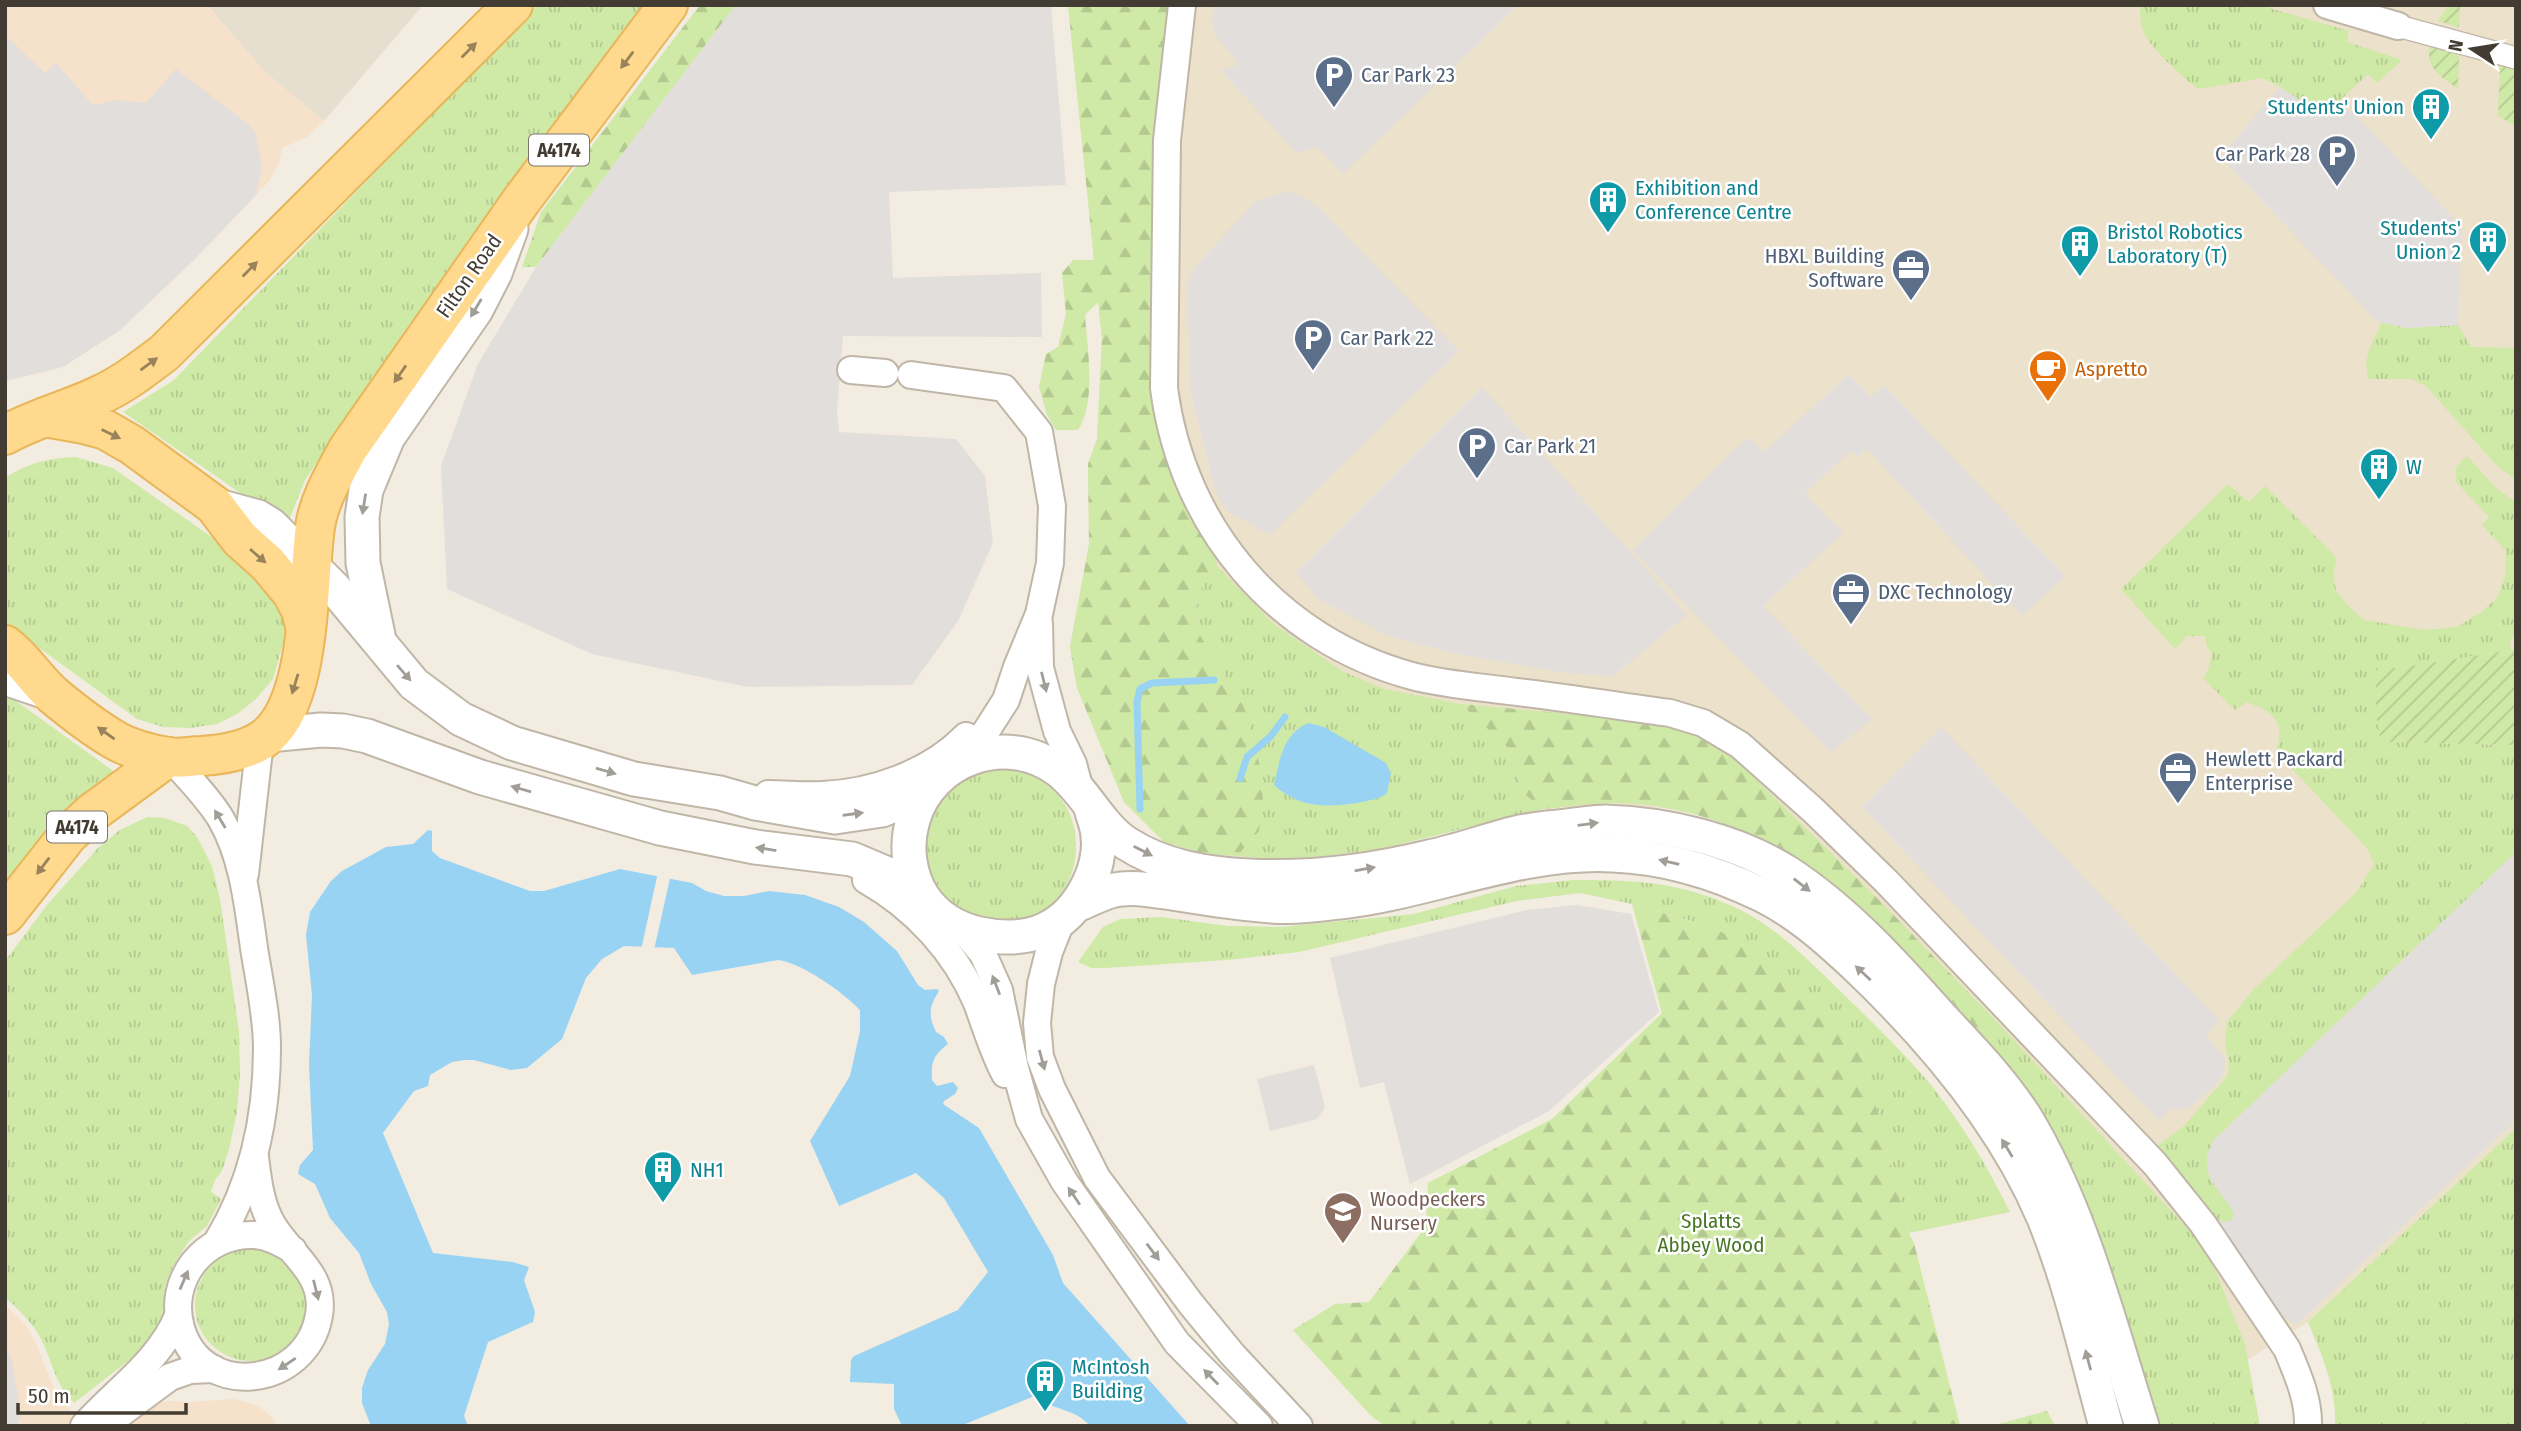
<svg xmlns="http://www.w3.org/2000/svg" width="2521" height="1431" viewBox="0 0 2521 1431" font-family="'Fira Sans Condensed',sans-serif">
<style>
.residential{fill:#e6decf}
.commercial{fill:#f6e1ca}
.education{fill:#ece1ca}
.grass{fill:url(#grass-tufts)}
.forest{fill:url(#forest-firs)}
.garden{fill:url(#garden-furrows)}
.parking{fill:#e2dedb}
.water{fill:#99d3f3}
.pier{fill:#f2ece1}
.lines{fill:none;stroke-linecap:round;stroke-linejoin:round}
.stream{stroke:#99d3f3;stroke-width:7}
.pedestrian-casing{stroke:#c0b6a7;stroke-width:24}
.minor-casing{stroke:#c0b6a7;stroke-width:30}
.tertiary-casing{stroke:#c0b6a7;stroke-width:37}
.primary-casing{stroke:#e9b659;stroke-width:42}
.pedestrian{stroke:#fff;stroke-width:21}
.minor{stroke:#fff;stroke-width:26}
.tertiary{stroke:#fff;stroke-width:33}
.primary{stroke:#ffd98d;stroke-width:38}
.oneway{fill:#98835b}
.oneway2{fill:#a19e98}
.labels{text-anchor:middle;stroke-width:5;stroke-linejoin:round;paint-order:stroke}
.shield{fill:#fff;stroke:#7b7670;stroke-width:2}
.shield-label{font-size:19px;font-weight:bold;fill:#433c32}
.service-label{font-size:21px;fill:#4e5e75;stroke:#fff;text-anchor:start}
.culture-label{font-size:21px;fill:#0d838f;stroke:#fff;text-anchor:start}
.street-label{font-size:21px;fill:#433c32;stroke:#fff}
.food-label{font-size:21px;fill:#c56008;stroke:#fff;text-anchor:start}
.education-label{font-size:21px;fill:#785e54;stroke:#fff;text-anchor:start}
.park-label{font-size:21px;fill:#477724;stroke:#fff}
</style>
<defs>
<pattern id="grass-tufts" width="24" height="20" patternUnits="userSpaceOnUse" patternTransform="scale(1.75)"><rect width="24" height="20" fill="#cfe9a7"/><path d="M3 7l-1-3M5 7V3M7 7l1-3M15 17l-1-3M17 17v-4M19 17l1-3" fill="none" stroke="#b3c990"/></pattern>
<pattern id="forest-firs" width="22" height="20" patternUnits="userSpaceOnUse" patternTransform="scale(1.75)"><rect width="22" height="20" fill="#cfe9a7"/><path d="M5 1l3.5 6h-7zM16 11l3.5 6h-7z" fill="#b3c990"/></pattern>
<pattern id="garden-furrows" width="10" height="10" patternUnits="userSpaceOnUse" patternTransform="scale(1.75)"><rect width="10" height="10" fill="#cfe9a7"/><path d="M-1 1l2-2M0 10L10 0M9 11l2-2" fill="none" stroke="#b3c990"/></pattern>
</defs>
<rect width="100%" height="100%" fill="#f2ece1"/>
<polygon class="residential" points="207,5 423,5 324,121 265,72"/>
<g class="commercial">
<polygon points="5,5 207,5 265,72 324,121 306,138 282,148 279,163 269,181 195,259 120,330 63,367 5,381"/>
<polygon points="5,1305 25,1324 36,1343 57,1396 73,1413 171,1401 189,1402 234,1399 257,1405 270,1415 277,1426 5,1426"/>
</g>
<polygon class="education" points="1068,5 2516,5 2516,1128 2308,1322 2215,1380 2049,1101 1922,955 1783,829 1662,808 1612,803 1543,809 1376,850 1285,860 1206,854 1164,842 1124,802 1077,688 1070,647 1089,544 1088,464 1097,439 1102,338"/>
<g class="grass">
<polygon points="537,5 652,5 408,326 305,480 287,525 123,412 174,380"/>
<path d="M2140,5H2259L2349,31L2347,42L2402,60L2377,83L2368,74L2333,107L2307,105L2275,84L2262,78L2199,89C2188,83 2148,45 2144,33C2140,24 2140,15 2140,5Z"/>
<path d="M2382,322L2406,328L2458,325L2471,347L2516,348V480L2498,467L2426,386L2411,379H2369C2361,359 2374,340 2382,322Z"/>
<path d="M2467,456L2496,488L2516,502V635L2510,640L2511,650L2399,668H2376L2381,742L2516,745V852L2213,1141L2234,1212L2235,1217L2229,1222L2216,1220L2156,1147L2184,1126L2228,1075L2229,1061L2225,1046L2227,1022L2254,989L2357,892L2374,864L2367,848L2276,752C2286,722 2274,712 2247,702L2235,710L2203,678L2208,670L2212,654L2207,646L2205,636H2187L2175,649L2121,589L2228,484L2249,502L2265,486L2337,558L2333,575L2336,590L2348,606L2364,620L2425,630L2457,627L2483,611L2497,598L2505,577L2506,551L2482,525L2489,517L2456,482V467Z"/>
<path d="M76,457L113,468L246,561L283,613L285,637L273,679L256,699L237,714L217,724L190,728L163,727L137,719L5,623V478C27,463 49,458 76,457Z"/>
<polygon points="1217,566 1275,625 1342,671 1384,689 1461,704 1519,758 1518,789 1543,809 1376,850 1285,860 1237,856 1259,831 1220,670 1198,632 1199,592"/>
<polygon points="5,693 116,773 5,895"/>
<path d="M985,768C1007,768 1028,770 1046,784C1094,819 1082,900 1028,921C1015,926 983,922 969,922L925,881L920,832L955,780Z"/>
<path d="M147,817L165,818L187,826L197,837L212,866L220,899L239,1032L240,1071L237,1112L229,1149L222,1171L215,1180L211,1192L221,1199L207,1226L189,1241L173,1266L165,1287L162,1319L155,1340L74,1403C56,1386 52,1361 41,1339C32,1322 19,1310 5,1297V961L47,905L98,848L120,830Z"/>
<path d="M1573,880C1629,880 1673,881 1725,903C1770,921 1801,953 1835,986C1869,1019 1905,1053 1935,1090C1965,1128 1989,1170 2010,1212L1909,1233L1862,1053L1780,965L1713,927L1632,904L1580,893L1517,901L1299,952L1227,960L1105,968H1091L1078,962L1103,927L1120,919L1161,917L1228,926L1281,927L1414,914L1516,886Z"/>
<polygon points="1998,1023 2207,1250 2245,1344 2260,1426 2153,1426 1979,1033"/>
<path d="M2516,1128V1426H2335C2337,1388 2322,1356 2308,1322Z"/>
<circle cx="251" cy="1305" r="56"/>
</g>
<g class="forest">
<polygon points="700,5 736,5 536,267 522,267 541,212"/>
<path d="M1068,5H1182L1163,374L1210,524L1217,566L1199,592L1198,632L1244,707L1260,766L1263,800L1259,831L1237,856L1206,854L1164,842L1124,802L1077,688L1070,647L1089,544L1088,464L1097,439L1102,338L1098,302L1085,315C1087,347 1097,402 1078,430H1056L1047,415L1039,387L1046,354L1058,347L1066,314L1062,273L1073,260H1094Z"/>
<path d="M1461,704L1581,715L1682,730L1727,751L1879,900L1998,1023L1979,1033C1878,922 1775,804 1612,803C1590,803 1566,807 1543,809L1518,789L1519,758Z"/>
<polygon points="1632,904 1713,927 1780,965 1862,1053 1909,1233 1914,1243 1960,1426 1385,1426 1371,1416 1293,1330 1335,1304 1369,1302 1426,1226 1428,1183 1552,1119 1662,1013"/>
<polygon points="2047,1411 2055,1426 1991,1426"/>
</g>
<g class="garden">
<polygon points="2449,5 2460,5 2459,27 2438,21"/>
<path d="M2430,45L2459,53L2458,89C2442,77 2424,68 2430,45Z"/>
<polygon points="2500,65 2516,70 2515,126 2498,116"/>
<polygon points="2511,650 2516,651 2516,745 2381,742 2376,714 2376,668 2399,668"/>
</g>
<g class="parking">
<polygon points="736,5 1051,5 1066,185 889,192 893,278 1041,273 1042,337 843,336 837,412 839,432 956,439 985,476 993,543 958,621 912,685 748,687 592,654 447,589 441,466 478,364 536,267"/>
<polygon points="1215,5 1518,5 1343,174 1317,147 1297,153 1221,71 1235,66 1238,62 1214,34 1212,16"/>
<polygon points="5,35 45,73 56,63 93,105 118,100 146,103 176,69 248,124 255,132 262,167 256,195 195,259 120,330 63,367 5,381"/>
<polygon points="2280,87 2319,113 2352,111 2462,227 2458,325 2406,328 2377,321 2220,157"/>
<polygon points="1290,191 1316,205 1459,351 1270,535 1227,511 1215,490 1191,394 1187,284 1195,267 1256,201"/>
<polygon points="1849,374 1870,397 1884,385 2065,576 2022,616 1867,449 1857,457 1850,451 1805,494 1843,533 1763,606 1872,719 1831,752 1632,550 1748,437 1764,452"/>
<polygon points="1482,387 1687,615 1613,676 1566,673 1456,654 1386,635 1320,600 1296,573"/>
<polygon points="1941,727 2220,1021 2206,1035 2225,1059 2223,1074 2214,1087 2191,1106 2186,1109 2170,1109 2159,1121 1862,807"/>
<polygon points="2516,852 2516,1120 2296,1325 2284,1317 2216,1220 2229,1222 2234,1217 2234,1212 2210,1179 2207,1167 2207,1155 2213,1141"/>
<polygon points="1576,905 1631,914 1659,1012 1549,1111 1410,1184 1384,1082 1360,1088 1330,958 1527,910"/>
<polygon points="1314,1065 1325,1107 1317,1119 1270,1131 1257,1079"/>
<polygon points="5,1343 12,1361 21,1415 17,1426 5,1426"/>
</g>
<g class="water">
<path d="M1308,723L1324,727L1386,763L1391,773L1387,793C1380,799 1371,800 1362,802C1329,808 1300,809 1274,785C1280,760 1282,735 1308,723Z"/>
<path d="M428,830L432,831V851L440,858L530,891H544L620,869L692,883L706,891L724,896H744L769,891L805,895L839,907L864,922L897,951L918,985L925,990L937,989L939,991C929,1007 928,1015 936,1032L944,1037L948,1044C933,1055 931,1062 932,1080L937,1086L953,1082L958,1088L955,1094L944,1101L943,1104L979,1128L1053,1255L1063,1283L1190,1426H1090C1074,1407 1052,1412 1037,1395L960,1426H902L894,1409V1384L850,1382L851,1360L854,1356L958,1310L988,1272L944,1198L916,1173L839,1206L810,1141L850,1076L860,1031V1010C843,992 802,963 778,960L692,975L674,948L624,946L602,959L586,978L562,1039L527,1068L511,1070L474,1060H465L452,1062L430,1075L428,1086L414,1091L383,1133L433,1253L513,1262L529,1267L524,1280L535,1312L533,1322L488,1342L464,1416L468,1426H371L362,1403V1388L368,1370L385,1344L389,1324L387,1312L371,1284L359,1253L330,1218L315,1184L298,1174L300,1165L313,1150L309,1065L312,995L306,935L310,912L331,881L342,871L386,847L413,844Z"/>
</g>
<polygon class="pier" points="658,872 671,874 654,950 641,950"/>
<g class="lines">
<g class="stream">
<polyline points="1240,779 1247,757 1271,736 1285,717"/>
<polyline points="1140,809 1137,702 1140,689 1152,683 1214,680"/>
</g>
<defs>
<polyline id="pedestrian" points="2398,26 2516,58"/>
<g id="minor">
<path d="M1182,5L1167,140L1164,388C1182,527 1276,639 1412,676C1446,685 1482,687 1517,692C1568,698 1619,706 1670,713L1703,723L1740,745L1813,810L1887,882L2155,1164L2203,1224L2287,1349C2297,1373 2309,1399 2308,1426"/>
<polyline points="2327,5 2398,26"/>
<polyline points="851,370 885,373"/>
<polyline points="911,375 1004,388 1039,432 1052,506 1050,563 1039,614 1017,667 1006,700 983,736 963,760"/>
<polyline points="1039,623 1040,668 1057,731 1073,764 1080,790"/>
<path d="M170,757C187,777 208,797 221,819C243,857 248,905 254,948C259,980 267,1015 267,1048C267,1117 253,1183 217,1242"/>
<path d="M768,794C786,794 804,796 822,795C873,793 930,773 966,736"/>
<polyline points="245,874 260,741"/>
<path d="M866,880C915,908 955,951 977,1003C986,1027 993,1052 1005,1074"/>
<polyline points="1061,922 1049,952 1041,984 1037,1023 1040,1057 1052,1089 1097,1178 1191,1304 1232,1354 1299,1426"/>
<polyline points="964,931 983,954 999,990 1015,1068 1029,1119 1064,1181 1177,1343 1259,1426"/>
<path d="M255,1157C258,1180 260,1203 272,1224C290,1255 326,1274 319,1315C307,1388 202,1401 181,1328C167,1280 204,1233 254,1235C269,1236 281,1243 293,1250"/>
<path d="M84,1426C116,1390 159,1362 178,1316"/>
<polyline points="98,1426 120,1414 170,1377 190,1370 214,1369"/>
</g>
<g id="tertiary">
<polyline points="214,505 258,517 271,525 335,589 414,684 461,719 512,743 634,779 720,793 755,803 835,817 882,810 926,792"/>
<polyline points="378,635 363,563 362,517 366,490 388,437 476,310 495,273 511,229"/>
<polyline points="5,678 52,694"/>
<polyline points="268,735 321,730 343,731 367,736 480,777 660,828 755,847 852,859 890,875 922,896"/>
<path d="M1091,808C1093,817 1098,827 1098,837C1100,852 1095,872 1088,885C1066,930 1028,944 980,934C957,929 937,918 923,897C909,875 905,846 913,820C930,759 1006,731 1058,770C1085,790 1098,824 1126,843C1163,867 1207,874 1250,876C1311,879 1371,871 1429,857C1459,851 1487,840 1516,833C1533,829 1550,828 1566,826C1579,825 1593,822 1606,822C1667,824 1736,840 1788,873C1846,911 1895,965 1941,1017C1970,1048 2002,1081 2025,1117C2081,1209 2109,1323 2142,1426"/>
<path d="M1079,904C1089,900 1100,894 1111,891C1131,885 1157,891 1178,894C1209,899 1241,904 1272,906C1294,908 1318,905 1340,902C1431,892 1520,850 1613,855C1665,857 1715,872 1762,895C1797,912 1826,938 1854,964C1930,1036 2003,1121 2044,1218C2071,1284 2087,1357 2106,1426"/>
</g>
<g id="primary">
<polyline points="45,417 84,424 106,430 132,445 214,505 240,539 268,564 292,593 301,610 305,626"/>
<path d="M5,435C35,418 69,410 100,395C124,384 144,368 164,353L513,5"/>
<path d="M5,645C24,659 35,679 53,695C71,710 93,727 113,739C128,748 151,755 169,757C179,759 191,756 201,756C220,755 245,751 262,740C313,706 307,582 315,527C319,500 335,473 348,449L521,201L668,5"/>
<polyline points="5,915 68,835 93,812 168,757"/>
</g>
</defs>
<use href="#pedestrian" class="pedestrian-casing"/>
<use href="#minor" class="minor-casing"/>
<use href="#tertiary" class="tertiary-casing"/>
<use href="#primary" class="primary-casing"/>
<use href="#pedestrian" class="pedestrian"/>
<use href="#minor" class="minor"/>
<use href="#tertiary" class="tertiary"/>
<use href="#primary" class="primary"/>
</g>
<defs><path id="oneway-solid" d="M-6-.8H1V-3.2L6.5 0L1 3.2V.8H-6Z" transform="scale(1.75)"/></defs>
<g class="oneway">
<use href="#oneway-solid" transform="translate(469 50) rotate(-45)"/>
<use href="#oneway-solid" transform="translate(627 60) rotate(127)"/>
<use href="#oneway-solid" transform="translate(250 269) rotate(-45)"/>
<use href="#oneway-solid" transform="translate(149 364) rotate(-36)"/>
<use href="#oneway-solid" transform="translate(400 374) rotate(125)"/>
<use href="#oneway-solid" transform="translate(111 434) rotate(26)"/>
<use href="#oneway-solid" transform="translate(258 556) rotate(41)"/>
<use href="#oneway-solid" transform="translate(295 684) rotate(107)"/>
<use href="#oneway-solid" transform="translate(106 733) rotate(-145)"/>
<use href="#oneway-solid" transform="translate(43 866) rotate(127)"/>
</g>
<g class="oneway2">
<use href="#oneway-solid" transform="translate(476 308) rotate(121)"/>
<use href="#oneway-solid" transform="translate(364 504) rotate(99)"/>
<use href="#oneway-solid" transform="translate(404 673) rotate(49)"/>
<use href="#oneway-solid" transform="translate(1044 682) rotate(76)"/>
<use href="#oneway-solid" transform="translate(606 771) rotate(16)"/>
<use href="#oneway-solid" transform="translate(521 789) rotate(-164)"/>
<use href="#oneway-solid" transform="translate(853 814) rotate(-8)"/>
<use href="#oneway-solid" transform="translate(220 819) rotate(-121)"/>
<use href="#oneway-solid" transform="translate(1588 824) rotate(-7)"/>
<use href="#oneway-solid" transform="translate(766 849) rotate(-171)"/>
<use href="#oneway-solid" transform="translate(1143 851) rotate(27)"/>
<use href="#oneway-solid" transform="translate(1669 862) rotate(-167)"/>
<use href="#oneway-solid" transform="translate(1365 869) rotate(-10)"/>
<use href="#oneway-solid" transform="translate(1802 885) rotate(38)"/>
<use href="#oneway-solid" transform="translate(1863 973) rotate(-137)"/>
<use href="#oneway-solid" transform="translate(996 985) rotate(-111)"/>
<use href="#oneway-solid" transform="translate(1042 1060) rotate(75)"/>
<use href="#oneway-solid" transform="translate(2007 1148) rotate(-121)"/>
<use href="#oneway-solid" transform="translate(1074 1196) rotate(-124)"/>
<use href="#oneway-solid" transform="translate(1153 1252) rotate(53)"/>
<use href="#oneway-solid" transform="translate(184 1280) rotate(-67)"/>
<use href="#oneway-solid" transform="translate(316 1290) rotate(76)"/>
<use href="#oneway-solid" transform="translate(2088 1360) rotate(-105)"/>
<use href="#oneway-solid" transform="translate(287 1364) rotate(146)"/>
<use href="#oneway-solid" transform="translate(1211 1377) rotate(-134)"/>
</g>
<defs>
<symbol id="parking-pin" viewBox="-11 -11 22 30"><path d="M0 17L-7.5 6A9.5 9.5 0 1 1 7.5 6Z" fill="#5c6f8a" stroke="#fff"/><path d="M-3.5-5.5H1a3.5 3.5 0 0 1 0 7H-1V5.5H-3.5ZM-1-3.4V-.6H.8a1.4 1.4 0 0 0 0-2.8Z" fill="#fff"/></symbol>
<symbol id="building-pin" viewBox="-11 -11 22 30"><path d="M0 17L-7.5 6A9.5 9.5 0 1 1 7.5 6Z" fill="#0f9aa8" stroke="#fff"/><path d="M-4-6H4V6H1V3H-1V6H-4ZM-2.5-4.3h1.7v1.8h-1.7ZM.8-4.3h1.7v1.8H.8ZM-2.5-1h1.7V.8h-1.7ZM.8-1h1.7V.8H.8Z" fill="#fff"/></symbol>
<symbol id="office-pin" viewBox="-11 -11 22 30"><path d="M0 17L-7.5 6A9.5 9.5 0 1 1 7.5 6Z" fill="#5c6f8a" stroke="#fff"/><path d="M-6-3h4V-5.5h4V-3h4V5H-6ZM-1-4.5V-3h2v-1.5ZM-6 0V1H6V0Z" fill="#fff"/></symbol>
<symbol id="cafe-pin" viewBox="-11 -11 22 30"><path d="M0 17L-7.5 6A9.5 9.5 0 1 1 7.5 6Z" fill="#e8710a" stroke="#fff"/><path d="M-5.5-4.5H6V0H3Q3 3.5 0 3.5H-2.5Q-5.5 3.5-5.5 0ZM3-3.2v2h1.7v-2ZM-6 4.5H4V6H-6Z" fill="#fff"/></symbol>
<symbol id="school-pin" viewBox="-11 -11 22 30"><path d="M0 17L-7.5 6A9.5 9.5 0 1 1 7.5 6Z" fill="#8d6e63" stroke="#fff"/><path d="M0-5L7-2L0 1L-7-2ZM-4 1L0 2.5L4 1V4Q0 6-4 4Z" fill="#fff"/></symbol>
</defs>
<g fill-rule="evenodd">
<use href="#parking-pin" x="1312" y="53" width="44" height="60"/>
<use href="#building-pin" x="2409" y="85" width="44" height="60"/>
<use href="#parking-pin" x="2315" y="132" width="44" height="60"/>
<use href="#building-pin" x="1586" y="178" width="44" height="60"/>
<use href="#building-pin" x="2466" y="218" width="44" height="60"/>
<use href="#building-pin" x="2058" y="222" width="44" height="60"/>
<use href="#office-pin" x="1889" y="246" width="44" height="60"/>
<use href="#parking-pin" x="1291" y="316" width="44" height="60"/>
<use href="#cafe-pin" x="2026" y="347" width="44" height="60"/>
<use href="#parking-pin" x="1455" y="424" width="44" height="60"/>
<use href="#building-pin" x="2357" y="445" width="44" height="60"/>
<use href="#office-pin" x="1829" y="570" width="44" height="60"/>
<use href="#office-pin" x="2156" y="749" width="44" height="60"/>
<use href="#building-pin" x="641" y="1148" width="44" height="60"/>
<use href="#school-pin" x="1321" y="1189" width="44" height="60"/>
<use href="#building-pin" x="1023" y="1357" width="44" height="60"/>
</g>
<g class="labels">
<g class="shield">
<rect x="529" y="134.5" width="60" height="31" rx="5"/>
<rect x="47" y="811.5" width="60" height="31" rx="5"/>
</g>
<g class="shield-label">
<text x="559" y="157">A4174</text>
<text x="77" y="834">A4174</text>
</g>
<g class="service-label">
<text x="1361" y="82">Car Park 23</text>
<text x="2310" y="161" text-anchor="end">Car Park 28</text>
<text x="1884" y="263" text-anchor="end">HBXL Building<tspan x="1884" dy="24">Software</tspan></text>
<text x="1340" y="345">Car Park 22</text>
<text x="1504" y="453">Car Park 21</text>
<text x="1878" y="599">DXC Technology</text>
<text x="2205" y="766">Hewlett Packard<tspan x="2205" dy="24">Enterprise</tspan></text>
</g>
<g class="culture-label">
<text x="2404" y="114" text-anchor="end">Students' Union</text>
<text x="1635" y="195">Exhibition and<tspan x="1635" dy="24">Conference Centre</tspan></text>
<text x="2461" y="235" text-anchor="end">Students'<tspan x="2461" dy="24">Union 2</tspan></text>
<text x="2107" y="239">Bristol Robotics<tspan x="2107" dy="24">Laboratory (T)</tspan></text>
<text x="2406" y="474">W</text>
<text x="690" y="1177">NH1</text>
<text x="1072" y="1374">McIntosh<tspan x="1072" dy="24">Building</tspan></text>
</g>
<g class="street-label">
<text transform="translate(469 276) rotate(-55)" y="7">Filton Road</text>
</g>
<g class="food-label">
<text x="2075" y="376">Aspretto</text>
</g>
<g class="education-label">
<text x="1370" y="1206">Woodpeckers<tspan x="1370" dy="24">Nursery</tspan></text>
</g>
<g class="park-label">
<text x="1711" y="1228">Splatts<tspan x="1711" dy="24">Abbey Wood</tspan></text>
</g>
</g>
<rect width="2521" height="1431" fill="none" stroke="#433c32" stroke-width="14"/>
<g transform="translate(2472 49) rotate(282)" stroke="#ffffff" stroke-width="5" paint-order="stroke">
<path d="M0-5L12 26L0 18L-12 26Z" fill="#433c32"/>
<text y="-10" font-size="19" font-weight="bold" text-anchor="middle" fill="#433c32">N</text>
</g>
<path d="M18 1403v10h168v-10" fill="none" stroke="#433c32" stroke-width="3.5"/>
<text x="28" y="1403" font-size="21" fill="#433c32" stroke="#ffffff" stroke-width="5" paint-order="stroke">50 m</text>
</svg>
